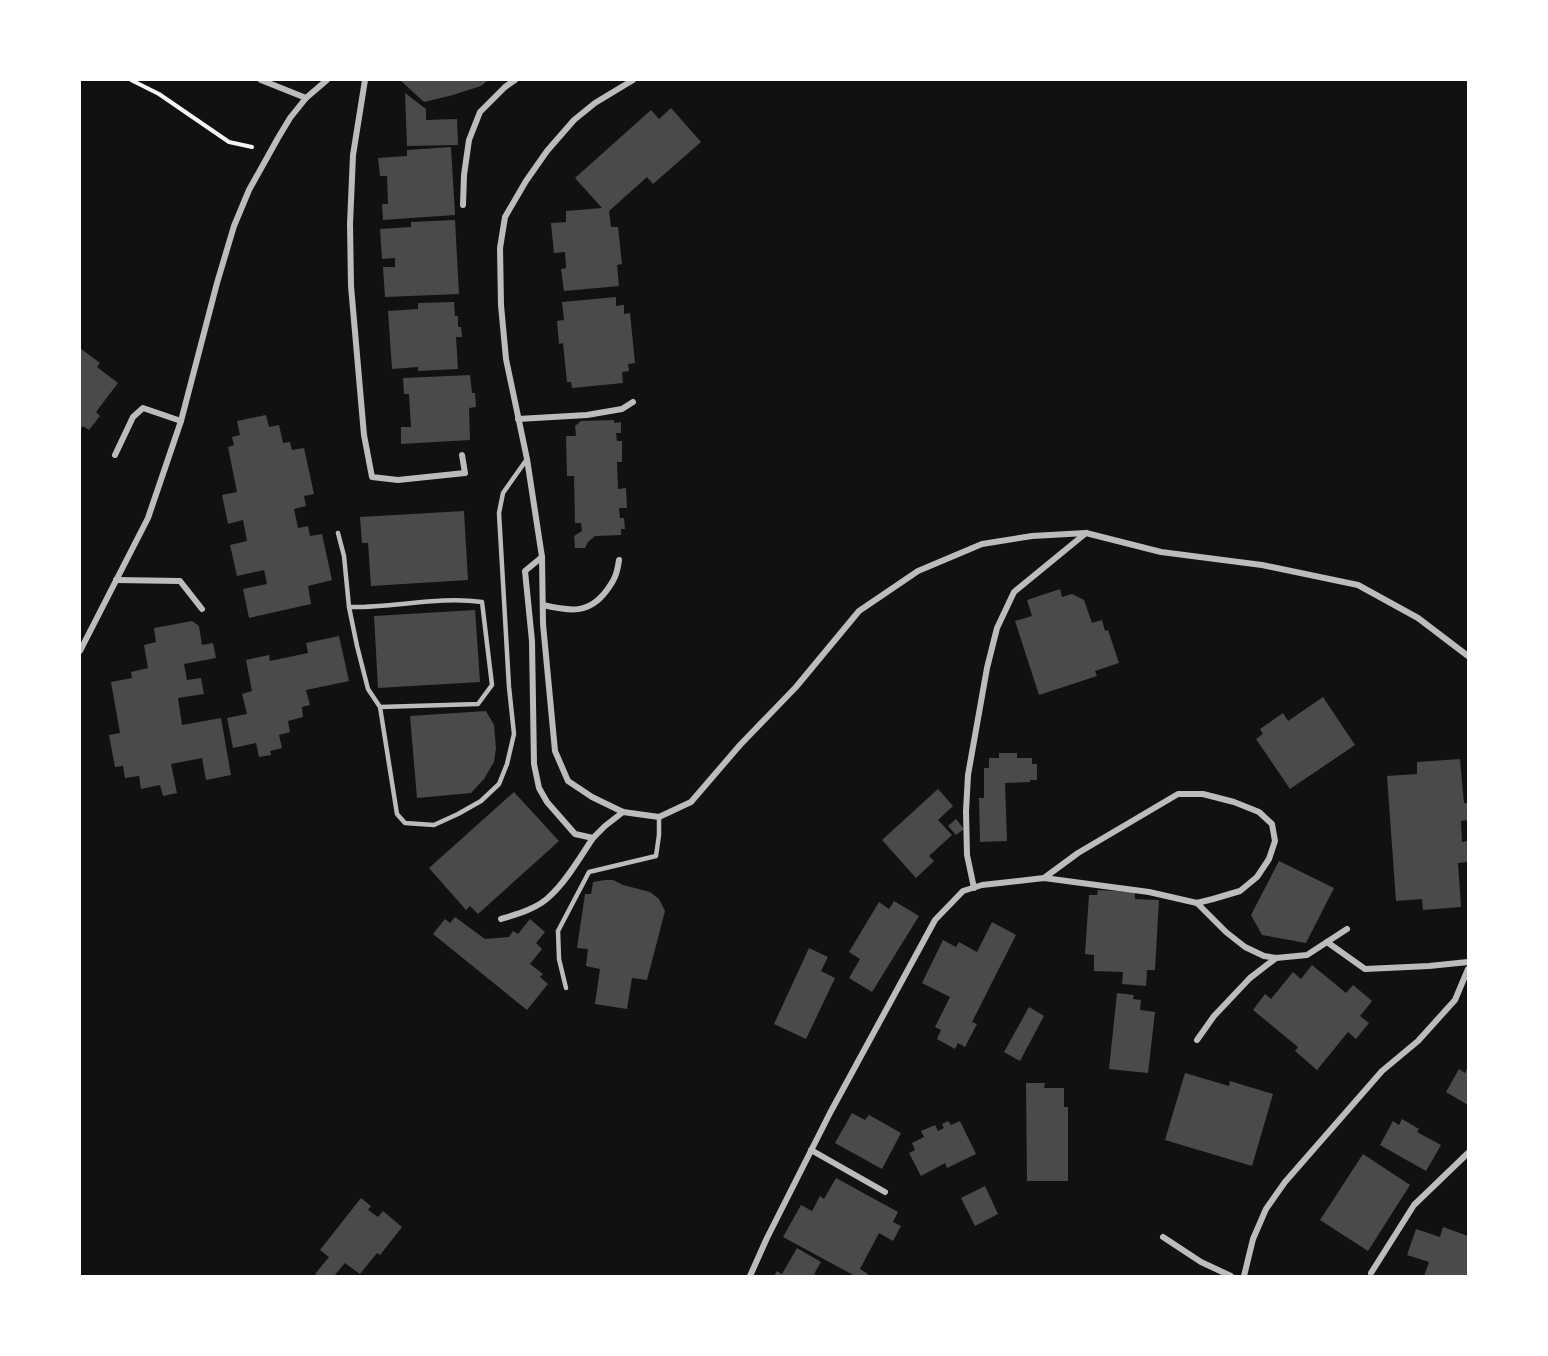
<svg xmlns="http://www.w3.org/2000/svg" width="1548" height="1356" viewBox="0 0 1548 1356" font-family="'Alegreya Sans',sans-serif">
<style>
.building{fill:#4a4a4a}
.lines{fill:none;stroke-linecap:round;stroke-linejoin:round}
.path{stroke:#f5f5f5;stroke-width:4}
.service{stroke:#bcbcbc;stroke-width:4.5}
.minor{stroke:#bcbcbc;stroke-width:6}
</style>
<rect width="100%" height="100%" fill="#111"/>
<g class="building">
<polygon points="400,80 488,80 481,86 453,95 424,102"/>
<polygon points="405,93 426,109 426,120 457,119 458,145 407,146"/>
<polygon points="671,108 701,142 653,184 647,177 609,211 611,227 618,227 622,264 617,265 619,286 564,291 561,269 566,268 565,252 554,253 551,223 566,222 566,211 602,208 575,178 651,110 659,119"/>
<polygon points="451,147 455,215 383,220 382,204 388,204 387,176 380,176 378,158 407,156 407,150"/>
<polygon points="455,220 459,294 385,297 383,267 395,267 395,258 382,259 380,229 411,227 411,222"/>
<polygon points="616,297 616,306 624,305 624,314 630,313 635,363 628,364 629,371 622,372 623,383 572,388 571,382 567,382 563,343 559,344 557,321 564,320 562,302"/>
<polygon points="454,302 455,316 458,316 458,327 461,327 462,337 456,337 458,369 418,371 418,367 392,369 388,311 418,309 418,303"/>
<polygon points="80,348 100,363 97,367 118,383 96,412 100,416 89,430 83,426 80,430"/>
<polygon points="470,375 472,393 475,393 476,407 469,408 470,440 401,444 401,427 411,427 409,394 404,394 403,378"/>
<polygon points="266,415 269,427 279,425 283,443 290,442 292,450 304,448 314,494 304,496 306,506 294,509 298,528 308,526 310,536 322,534 332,580 308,586 311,604 249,618 243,589 267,584 264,570 237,576 230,545 247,541 243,520 228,524 222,495 237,492 228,447 234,445 232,437 240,435 237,421"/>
<polygon points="614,420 614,423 621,422 621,433 616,433 617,441 622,441 622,462 617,462 618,489 626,488 627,508 619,508 620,518 624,518 625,529 621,529 621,535 595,536 588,542 585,548 575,548 574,536 582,531 581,523 575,523 574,476 567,476 566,436 576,436 575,426 581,421"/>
<polygon points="464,511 468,580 371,586 368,543 362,543 360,517"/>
<polygon points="1060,589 1062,597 1072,594 1084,600 1092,623 1102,620 1105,631 1108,630 1119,663 1095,671 1097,676 1039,695 1015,621 1032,616 1027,600"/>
<polygon points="475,610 480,682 378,688 374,616"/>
<polygon points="192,621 199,626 202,645 213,643 216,658 184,664 187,680 201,678 204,694 178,698 182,725 221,718 231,775 206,780 202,758 171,764 177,793 163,796 160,785 141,789 139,776 125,778 123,766 115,767 109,735 120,733 111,682 132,678 131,672 148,668 144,645 156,642 154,628"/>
<polygon points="339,636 349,681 306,690 310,705 302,707 303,717 288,721 290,732 279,735 282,748 270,751 271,755 259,757 256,743 233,748 227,718 247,714 242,694 252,691 246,660 269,655 270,661 308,653 306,643"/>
<polygon points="1323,697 1355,745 1290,789 1256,739 1263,734 1260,729 1283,713 1288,721"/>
<polygon points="486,711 494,725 496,748 494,762 484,779 471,793 417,798 410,716"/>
<polygon points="999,753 1017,753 1017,758 1032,758 1032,764 1037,764 1037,780 1030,780 1030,782 1005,783 1007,841 980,842 979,798 984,798 984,768 989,768 989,758 999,758"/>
<polygon points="1460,759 1464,803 1467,803 1468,820 1461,821 1462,842 1467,841 1468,854 1468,862 1458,863 1461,907 1423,910 1422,899 1396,901 1387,776 1417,774 1417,762"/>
<polygon points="938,789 953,806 938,820 952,835 929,856 934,861 916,878 882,840"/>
<polygon points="514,792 559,841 478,914 470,906 466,910 429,868"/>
<polygon points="956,819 964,829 956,835 948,826"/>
<polygon points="1279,861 1334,888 1306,943 1262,935 1251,915"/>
<polygon points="605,880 613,880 623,885 650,892 659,899 665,911 647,980 632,978 627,1009 595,1004 600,969 586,966 588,949 577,948 585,894 591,894 593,882"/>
<polygon points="1098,890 1135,892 1135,899 1159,900 1155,970 1147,970 1146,986 1122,984 1123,972 1094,971 1094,955 1085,954 1089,895 1097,895"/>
<polygon points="894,901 919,916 872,992 849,978 860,959 849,952 879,902 889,909"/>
<polygon points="455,917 485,939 509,937 513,931 518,934 530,919 545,932 536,943 542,949 530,964 543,974 540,977 548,984 527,1010 433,934 445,919 450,923"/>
<polygon points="992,922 1016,935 972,1022 977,1024 965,1047 958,1043 955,1049 937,1039 941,1030 935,1027 950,997 922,983 943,940 956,947 959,942 977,952"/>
<polygon points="809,948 828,957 821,971 835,978 806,1039 774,1024"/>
<polygon points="1312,965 1346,993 1353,985 1372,1001 1360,1016 1369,1023 1356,1039 1348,1032 1317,1070 1295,1051 1298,1047 1253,1010 1265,994 1271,999 1293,972 1301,979"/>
<polygon points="1117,993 1134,995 1133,999 1141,1000 1140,1010 1155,1012 1148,1073 1109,1069"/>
<polygon points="1029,1007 1044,1016 1020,1061 1004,1052"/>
<polygon points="1468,1067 1468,1105 1446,1092 1459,1069 1465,1073"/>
<polygon points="1185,1073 1229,1086 1230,1081 1273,1094 1252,1166 1165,1140"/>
<polygon points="1026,1083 1045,1083 1044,1088 1064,1088 1064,1107 1068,1107 1068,1181 1027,1181"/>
<polygon points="852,1113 865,1120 869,1115 901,1133 882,1169 835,1143"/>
<polygon points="1402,1119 1419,1129 1417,1132 1441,1145 1426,1171 1380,1145 1393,1121 1399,1125"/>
<polygon points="948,1121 951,1125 960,1121 976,1154 947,1168 945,1163 921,1176 909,1153 915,1150 912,1143 924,1137 921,1131 935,1125 938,1131 944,1128 942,1124"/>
<polygon points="1363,1154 1410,1185 1368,1251 1320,1220"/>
<polygon points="836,1178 898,1212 893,1222 901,1226 893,1241 879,1233 860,1269 868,1274 867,1276 855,1276 783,1237 801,1205 812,1211 820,1196 824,1199"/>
<polygon points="985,1186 998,1214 975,1226 961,1198"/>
<polygon points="361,1198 371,1206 368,1210 378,1217 383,1211 402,1227 380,1255 377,1253 360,1274 345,1263 334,1276 318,1276 315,1274 329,1257 320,1250"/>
<polygon points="1443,1227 1468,1236 1468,1276 1424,1276 1429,1262 1407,1255 1416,1229 1440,1237"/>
<polygon points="797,1248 821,1262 814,1274 818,1276 774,1276 777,1271 782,1274"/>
</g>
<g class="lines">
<polyline class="path" points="131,80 159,94 229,142 252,147"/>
<g class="service">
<polyline points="338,533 344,556 349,607 357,646 368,689 380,707 397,814 405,823 434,825 458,814 481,801 499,784 507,764 514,734 509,687 499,513 503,493 527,459"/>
<path d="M349,607C393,608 438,596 482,602L492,685L478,704L380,707"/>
<polyline points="566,988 559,959 558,931 589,872 656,856 659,835 659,817"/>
</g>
<g class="minor">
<polyline points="261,80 306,98"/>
<polyline points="365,80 353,155 350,224 351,286 364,435 372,477 398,480 465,473 462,455"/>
<polyline points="633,80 595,103 574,120 547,151 526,181 505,217 500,248 501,305 506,359 527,459 542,557 543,624 555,751 568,781 592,797 623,812 659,817 691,802 740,745 796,687 859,611 918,571 982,544 1032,536 1086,533 1161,552 1262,565 1358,585 1418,618 1468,656"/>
<polyline points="463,205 464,175 469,140 480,112 505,87 515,80"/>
<polyline points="518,419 587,415 622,409 633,402"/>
<polyline points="115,455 133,417 143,408 181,421"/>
<polyline points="542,557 525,571 532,641 534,764 539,788 547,802 575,834 593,838 605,826 623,812"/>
<polyline points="116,580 180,581 202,609"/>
<path d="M543,605C569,611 589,615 607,590C615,579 617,574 619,560"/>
<polyline points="80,651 148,518 181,421 217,283 234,226 249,190 278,138 290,118 306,98 327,80"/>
<polyline points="974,888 967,855 966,811 968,775 987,668 997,628 1014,592 1086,533"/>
<polyline points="1197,903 1226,932 1245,947 1264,956 1276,958 1307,955 1347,929"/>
<path d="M501,919C518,914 539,908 551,895C568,879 580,857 593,838"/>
<polyline points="1327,942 1365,969 1429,966 1468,962"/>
<polyline points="1197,1040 1214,1016 1250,978 1276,958"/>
<polyline points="811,1150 885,1192"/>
<polyline points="1163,1237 1201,1262 1231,1276"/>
<polyline points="1371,1273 1414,1205 1468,1153"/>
<polyline points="750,1276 767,1238 830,1113 935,920 963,891 982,885 1044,878 1078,853 1178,794 1203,794 1234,802 1259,812 1272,824 1275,841 1269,859 1257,877 1240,891 1213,899 1197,903 1149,892 1044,878"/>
<polyline points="1244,1276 1253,1239 1266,1209 1285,1182 1382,1071 1418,1041 1455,1000 1468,969"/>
</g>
</g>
<rect width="1548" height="1356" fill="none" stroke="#ffffff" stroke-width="162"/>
</svg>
